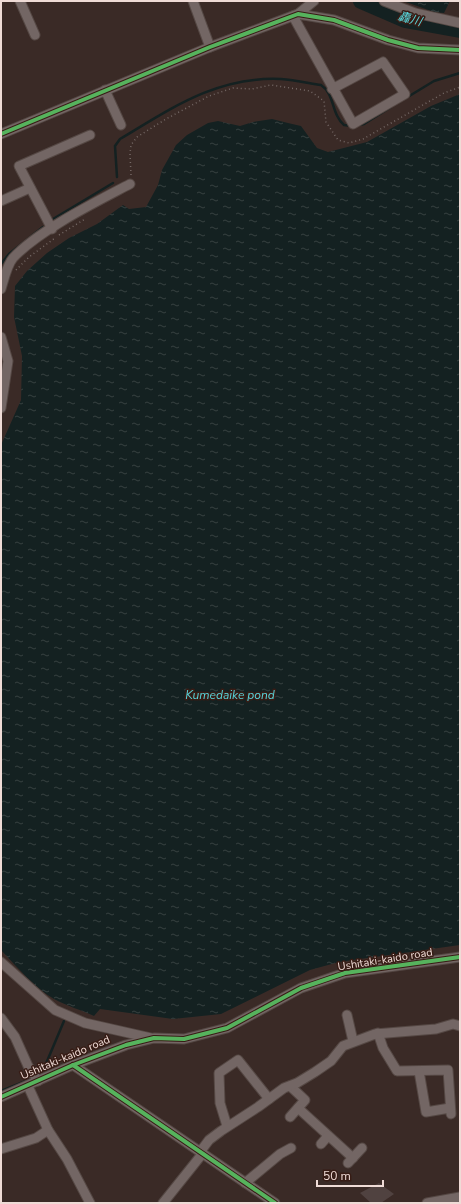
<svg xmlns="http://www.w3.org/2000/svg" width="461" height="1204" viewBox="0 0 461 1204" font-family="'Nunito Sans','Noto Sans JP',sans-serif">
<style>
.water{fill:url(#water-ripples)}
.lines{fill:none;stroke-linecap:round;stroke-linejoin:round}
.stream{stroke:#142121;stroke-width:2.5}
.river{stroke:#142121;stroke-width:16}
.building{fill:#504240}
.minor-casing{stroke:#554844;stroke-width:11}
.path{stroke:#746865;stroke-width:1.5;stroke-dasharray:1 3;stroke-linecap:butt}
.minor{stroke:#736664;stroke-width:9}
.cycleway-casing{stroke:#371c15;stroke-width:6}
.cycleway{stroke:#56b35d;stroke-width:4}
.labels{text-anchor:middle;stroke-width:3;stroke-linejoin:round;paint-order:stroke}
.street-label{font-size:11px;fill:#efdbd6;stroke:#371c15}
.water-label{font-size:12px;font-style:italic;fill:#57d4da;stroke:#371c15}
</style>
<defs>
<pattern id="water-ripples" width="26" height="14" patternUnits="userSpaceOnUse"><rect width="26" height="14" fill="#142121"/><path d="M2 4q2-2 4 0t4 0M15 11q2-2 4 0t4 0" fill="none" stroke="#364140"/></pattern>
</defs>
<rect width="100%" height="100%" fill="#3a2a26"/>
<g class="water">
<polygon points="403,1 450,1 444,13 434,12"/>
<path d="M460,94V945L339,962L310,970L221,1014L173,1019L100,1009L94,1016C81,1010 67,1006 54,999C34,987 17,967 1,950V445L21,400L22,356L14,317L15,286L27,271L47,253L69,238L97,224L123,205L129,209L146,207L158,185L162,170L176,145L187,135L208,123L218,121L240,126L253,122L272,119L288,123L301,126L317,148L328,152L367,142L431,106Z"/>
</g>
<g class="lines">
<g class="stream">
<polyline points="406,98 434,81 460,73"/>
<polyline points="359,125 364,124 391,107"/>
<path d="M117,177L115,146L120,139C172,108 217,76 281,79C294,80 308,83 321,85C335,94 331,114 344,125L352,126"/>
<polyline points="53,219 113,183"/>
<polyline points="1,264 9,254 43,227"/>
<polyline points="45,1066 64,1021"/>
<polyline points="1,1091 26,1081"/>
</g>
<polyline class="river" points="361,1 405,20 460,30"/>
</g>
<polygon class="building" points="379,1183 394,1194 381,1203 371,1203 360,1193"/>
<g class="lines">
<defs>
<g id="minor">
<polyline points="20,1 35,35"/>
<polyline points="193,1 210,47"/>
<polyline points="384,1 415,13 460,23"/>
<polyline points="298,14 314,1"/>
<polyline points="293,16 353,124 405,94 383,62 332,89"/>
<polyline points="105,90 121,125"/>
<polyline points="1,134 210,47 298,14 334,20 388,40 418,48 460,50"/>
<polyline points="1,201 30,188"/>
<polyline points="52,229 19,166 90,135"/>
<path d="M1,289C4,279 7,265 13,258C39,230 96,202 130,184"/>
<polyline points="1,337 8,361 1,408"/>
<polyline points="1,962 55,1010 85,1023 151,1038"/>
<polyline points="347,1015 353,1041"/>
<polyline points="1,1018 15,1037 28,1066 38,1081"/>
<polyline points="378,1033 383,1048 397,1071 448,1070 451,1114"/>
<polyline points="73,1065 275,1203"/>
<polyline points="419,1071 426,1112 450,1108"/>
<polyline points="28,1086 48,1130 67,1159 90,1203"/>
<polyline points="290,1086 305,1100 290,1117"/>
<polyline points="1,1097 73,1065 126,1045 154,1038 184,1039 227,1028 301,988 345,973 460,957"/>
<polyline points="298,1108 353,1158"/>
<polyline points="227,1126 220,1103 219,1073 238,1060 269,1099"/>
<polyline points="321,1144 328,1136"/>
<polyline points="1,1149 36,1138 48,1130"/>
<polyline points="200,1152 209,1140 221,1131 258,1107 284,1088 297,1083 315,1072 331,1061 343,1046 375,1034 436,1029 453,1024 460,1026"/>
<polyline points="348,1163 362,1148"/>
<polyline points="245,1183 280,1154 291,1148"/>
<polyline points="163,1203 203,1153"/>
<polyline points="427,1203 460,1197"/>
</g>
</defs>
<use href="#minor" class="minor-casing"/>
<g class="path">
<polyline points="131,175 130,154 131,145 137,137 166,119 209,96 233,88 252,89 271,85 310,91 324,101 326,122 338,140 349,143 363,139 444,93 460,87"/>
<polyline points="59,235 85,219"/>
<polyline points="16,270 29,257 55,238"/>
</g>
<use href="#minor" class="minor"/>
<defs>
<g id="cycleway">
<polyline points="1,134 210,47 298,14 334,20 388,40 418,48 460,50"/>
<polyline points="73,1065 275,1203"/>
<polyline points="1,1097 73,1065 126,1045 154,1038 184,1039 227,1028 301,988 345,973 460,957"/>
</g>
</defs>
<use href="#cycleway" class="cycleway-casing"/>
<use href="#cycleway" class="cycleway"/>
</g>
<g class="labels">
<g class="street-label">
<text transform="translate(385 959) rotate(-9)" y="4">Ushitaki-kaido road</text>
<text transform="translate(65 1057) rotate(-23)" y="4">Ushitaki-kaido road</text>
</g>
<g class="water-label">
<text transform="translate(410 19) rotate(15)" y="4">轟川</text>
<text x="230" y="699">Kumedaike pond</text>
</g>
</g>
<rect width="461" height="1204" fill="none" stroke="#efdbd6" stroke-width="4"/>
<path d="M317 1180v6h66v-6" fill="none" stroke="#efdbd6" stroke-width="2"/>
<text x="323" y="1180" font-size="12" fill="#efdbd6" stroke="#371c15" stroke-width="3" paint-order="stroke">50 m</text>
</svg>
